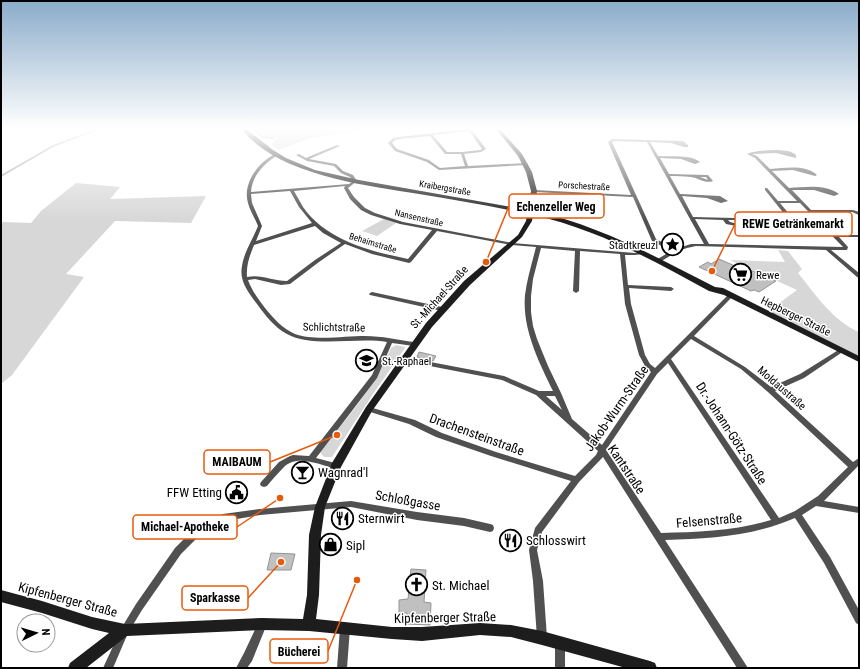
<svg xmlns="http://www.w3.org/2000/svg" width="860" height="669" viewBox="0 0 860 669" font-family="'Roboto Condensed',sans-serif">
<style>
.green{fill:#d7d7d7}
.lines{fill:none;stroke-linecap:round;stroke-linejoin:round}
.stream{stroke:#9e9e9e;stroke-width:1.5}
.building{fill:#c0c0c0;stroke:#949494}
.street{fill:#505050;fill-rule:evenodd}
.secondary{fill:#1d1d1d;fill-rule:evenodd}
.labels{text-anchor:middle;stroke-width:3;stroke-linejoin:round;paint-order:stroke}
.far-street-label{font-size:9px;fill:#000;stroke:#fff}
.poi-label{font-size:11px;fill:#000;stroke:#fff;text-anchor:start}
.street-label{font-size:11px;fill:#000;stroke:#fff}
.near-street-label{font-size:13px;fill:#000;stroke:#fff}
.near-poi-label{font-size:13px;fill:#000;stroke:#fff;text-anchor:start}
.leader{fill:none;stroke:#e8590c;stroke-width:1.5}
.callout-dot{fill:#e8590c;stroke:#fff;stroke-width:1.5}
.callout{fill:#fff;stroke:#e8590c;stroke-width:1.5}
.callout-label{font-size:12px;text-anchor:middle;font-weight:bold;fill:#000}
</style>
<rect width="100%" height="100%" fill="#fff"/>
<g class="green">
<polygon points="254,128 385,128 310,138 279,150 271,144 277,138 263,136"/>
<polygon points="76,183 120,187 110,199 206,196 191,223 115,221 66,274 84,277 12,375 1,384 1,223 3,222 31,223 41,211"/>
<polygon points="384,219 396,223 377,236 362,231"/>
<path d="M778,250L788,251L802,269L798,273C815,294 833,321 859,332V356L767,312L797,290L730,260L785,262Z"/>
<path d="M396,345L405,347V348L373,394L332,457H324L320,452C346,419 375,387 391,348Z"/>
</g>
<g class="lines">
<g class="stream">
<polyline points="252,128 262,137 274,138"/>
<polyline points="1,176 53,146 101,128"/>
</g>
</g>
<g class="building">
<polygon points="719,259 735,266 738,265 776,281 759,292 754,290 751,291 699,267 708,262 711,264"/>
<polygon points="419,352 436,356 433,361 417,357"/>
<polygon points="271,553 295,554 291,570 267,570"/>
<polygon points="411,569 426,570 424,602 431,603 430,625 407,624 407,613 399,613 399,600 408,599"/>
</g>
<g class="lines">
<g class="street">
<path d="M470,129H471L486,149L481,152L464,154L468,166L526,163L528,164L526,165L439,170L427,162L395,151L388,143L393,138L399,137ZM469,131L482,149L480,150L462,152H447L433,135ZM430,136L445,154H461L465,166L440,168L429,160L397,149L392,143L395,140L399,139Z"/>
<path d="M612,139L683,141L688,145V147H684L671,143L650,142L658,156C670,157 691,154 700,162L695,164L681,159L660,158L669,174L707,175H708L713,181C705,184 699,178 691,177C684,176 677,176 670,176L680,194L720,196L728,201L721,203L707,198L682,196L693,217L735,218L741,220L743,226L741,227L726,224L723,220L695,219L709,244L843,247L800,203H780L790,215V216H786L765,190V188H767L778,201H797L755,158L747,154C754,150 786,148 793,153C796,154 796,155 796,158L776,153L752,154L757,156L770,169C785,168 805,164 817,175L815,176L793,170L772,171L789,188C805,187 826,184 839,194L834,196L814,190H792L811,210H853L859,212V215L852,212H814L836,235H859V237H839L848,247L847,250H831L859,273V278L857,277L826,250L696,246L687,248L678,251L660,262H656V260L671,251L652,241L633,197L534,192L532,191L534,190L631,195L608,142ZM614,141L647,142L704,244H691L675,249L656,239L612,142ZM700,177H706L708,180ZM728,220H734L737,222L738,224L730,222Z"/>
<path d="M337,145L340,146L309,159L336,164L343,171L353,175L357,181L348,188L354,197L365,208L375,213L403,222L512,243L635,253L643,252V254L635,255H625L628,285L671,287L674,289L671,291L629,288L631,304L645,355L650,364L655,368L728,295L730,294L733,296L732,297L694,336L745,367L771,387L800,374L840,349H844L845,350L844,351L804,378L775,391L853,462L859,458V465L824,501L859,507V513L816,506L802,515L830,557L859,610V625L856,623L824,563L795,518C754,536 710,539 665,540L748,668H737L603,457L579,482L542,532L537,550L543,581L547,638L545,641L542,643L539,641L537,638L533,581L529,550L535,528L571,481L491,456L436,437L409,424L367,411L366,409L367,407H369L415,420L442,433L496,452L575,476L596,455L598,451L536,395L502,380L404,361L401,359L404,357L504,376L539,391H553C539,362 522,329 525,295C527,279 532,263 536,247L512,245L437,231L411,262L409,263L372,254L345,244L319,262L290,284L281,285L255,279L248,280C252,291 259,300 265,308C273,318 283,329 295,334C314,341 345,336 365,336C382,336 398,340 414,342L417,344L414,346L392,343L377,378L316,458L339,464L340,466L339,468L336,469C320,465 298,454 284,467C278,473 272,480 267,486L264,487L261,486L260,484L261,482L279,462L290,456L293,455L309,456L372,375L387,342C358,337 311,348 287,334C274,327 265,315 257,304C248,292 239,281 242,266C244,252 253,239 258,226C255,218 250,211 248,203C242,183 259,161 277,153H278V155C265,163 252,175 251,192L349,184L353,181L350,177L341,173L334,166L307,161L296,155L299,154L306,158ZM345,186L344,188L350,199L361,210L371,215L400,224L432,230L408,259C370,251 327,241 303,207C300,202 297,196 294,191ZM290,191L299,207L312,223L256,241L262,226L252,203L251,194ZM315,226L323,233L341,243L315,260L287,281C273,281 261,274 247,277C246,265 250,255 254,245ZM541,248L575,251L573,291L576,293L579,291L580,251L620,254L625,304L639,355L645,366L651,372L602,445L572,419L561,393L548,366L537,339L533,326L531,312V296L533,279ZM691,339L741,369L768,392L848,467L818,496L795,511L779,518L671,359ZM668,363L771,520C735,531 698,532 661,533L606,450L610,444L657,374ZM546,396H555L562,410Z"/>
<polygon points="372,292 442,307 445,309 442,311 370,295 369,294 370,293"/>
<polygon points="351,501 417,512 464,518 490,524 493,525 494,528 493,531 490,532 464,526 417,520 351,507 260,515 225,521 198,537 181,554 142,610 128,633 113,668 103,668 122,627 136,604 175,548 192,531 223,514 260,509"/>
<polygon points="262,619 265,621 267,624 252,661 247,668 236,668 244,653 259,621"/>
<polygon points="345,623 348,625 350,628 347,668 337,668 340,628 342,625"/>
<polygon points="560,638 563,640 565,643 565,668 555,668 555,643 557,640"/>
</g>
<path class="secondary" d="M241,128H245L273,150L286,158L315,170L359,180L528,210L531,191L526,172L518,156L495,128H499L522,154L532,172L537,191L534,211C601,226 654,256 715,287L723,288L859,356V362L724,295L709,291C652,260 597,229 533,215L532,221L522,237L470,285L432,327L372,411L341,467L325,507L321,535L319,595L316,619L392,627H422L480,623L511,625L542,631L650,661L655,663L657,668H626L542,645L511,637L480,635L422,641L392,639L309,631L262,630L127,636L86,668H68L70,663L109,633L92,629L42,613L1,602V590L42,601L92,617L125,624L262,618L303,619L307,595L309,535L315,507L332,463L366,407L426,323L464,281L518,235L526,221L527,214C492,206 455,200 419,194C365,185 276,175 241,128Z"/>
</g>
<linearGradient id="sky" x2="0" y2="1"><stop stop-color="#8aabca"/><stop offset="0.58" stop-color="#fff"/><stop offset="1" stop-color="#fff" stop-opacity="0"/></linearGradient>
<rect width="860" height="221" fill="url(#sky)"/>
<defs>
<symbol id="sight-ring" viewBox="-11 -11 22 22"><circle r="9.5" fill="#fff" stroke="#000" stroke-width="1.5"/><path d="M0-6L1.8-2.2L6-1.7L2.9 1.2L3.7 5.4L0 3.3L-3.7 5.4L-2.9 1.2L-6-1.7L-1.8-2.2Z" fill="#000"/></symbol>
<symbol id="supermarket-ring" viewBox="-11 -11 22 22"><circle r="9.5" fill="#fff" stroke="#000" stroke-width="1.5"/><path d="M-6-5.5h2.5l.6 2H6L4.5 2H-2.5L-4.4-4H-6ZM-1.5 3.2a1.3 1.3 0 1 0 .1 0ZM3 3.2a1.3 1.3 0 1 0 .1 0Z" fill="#000"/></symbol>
<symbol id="school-ring" viewBox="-11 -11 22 22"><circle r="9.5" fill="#fff" stroke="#000" stroke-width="1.5"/><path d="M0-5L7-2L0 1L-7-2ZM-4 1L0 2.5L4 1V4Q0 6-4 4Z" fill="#000"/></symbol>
<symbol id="bar-ring" viewBox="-11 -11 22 22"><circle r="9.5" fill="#fff" stroke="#000" stroke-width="1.5"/><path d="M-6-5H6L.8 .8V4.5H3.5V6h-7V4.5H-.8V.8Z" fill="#000"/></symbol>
<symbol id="civic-ring" viewBox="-11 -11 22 22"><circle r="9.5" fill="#fff" stroke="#000" stroke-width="1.5"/><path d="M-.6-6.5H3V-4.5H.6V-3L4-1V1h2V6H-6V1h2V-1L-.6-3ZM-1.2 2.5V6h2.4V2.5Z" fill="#000"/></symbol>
<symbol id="restaurant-ring" viewBox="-11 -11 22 22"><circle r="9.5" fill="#fff" stroke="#000" stroke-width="1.5"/><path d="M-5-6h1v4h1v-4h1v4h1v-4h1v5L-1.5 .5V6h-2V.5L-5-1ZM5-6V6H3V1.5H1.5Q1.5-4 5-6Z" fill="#000"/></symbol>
<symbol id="shop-ring" viewBox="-11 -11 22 22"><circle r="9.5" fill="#fff" stroke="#000" stroke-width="1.5"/><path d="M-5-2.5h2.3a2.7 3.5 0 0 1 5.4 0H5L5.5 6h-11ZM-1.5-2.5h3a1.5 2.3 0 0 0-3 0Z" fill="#000"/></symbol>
<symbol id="church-ring" viewBox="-11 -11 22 22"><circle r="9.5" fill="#fff" stroke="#000" stroke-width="1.5"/><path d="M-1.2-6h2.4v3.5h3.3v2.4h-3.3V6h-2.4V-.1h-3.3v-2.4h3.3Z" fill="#000"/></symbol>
</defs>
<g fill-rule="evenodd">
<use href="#sight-ring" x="660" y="232" width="25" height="25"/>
<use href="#supermarket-ring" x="728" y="262" width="25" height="25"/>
<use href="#school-ring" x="354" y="348" width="25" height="25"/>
<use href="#bar-ring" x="290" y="460" width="25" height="25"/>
<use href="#civic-ring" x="224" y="480" width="25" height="25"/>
<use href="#restaurant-ring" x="330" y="506" width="25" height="25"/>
<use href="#restaurant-ring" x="498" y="528" width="25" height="25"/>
<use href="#shop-ring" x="318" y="532" width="25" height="25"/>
<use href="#church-ring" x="404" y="572" width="25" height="25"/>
</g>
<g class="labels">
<g class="far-street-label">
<text transform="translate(584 186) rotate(3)" y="3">Porschestraße</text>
<text transform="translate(445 188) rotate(10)" y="3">Kraibergstraße</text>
<text transform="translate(419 218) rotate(13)" y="3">Nansenstraße</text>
<text transform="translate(373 243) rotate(17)" y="3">Behaimstraße</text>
</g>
<g class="poi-label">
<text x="658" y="249" text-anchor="end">Stadtkreuzl</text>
<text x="756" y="279">Rewe</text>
<text x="382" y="365">St.-Raphael</text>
</g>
<g class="street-label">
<text transform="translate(439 297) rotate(-48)" y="4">St.-Michael-Straße</text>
<text transform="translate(796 316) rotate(26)" y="4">Hepberger Straße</text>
<text transform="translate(334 327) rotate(1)" y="4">Schlichtstraße</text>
<text transform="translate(782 388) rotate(41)" y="4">Moldaustraße</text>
</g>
<g class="near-street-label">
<text transform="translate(616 408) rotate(-55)" y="5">Jakob-Wurm-Straße</text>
<text transform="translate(732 433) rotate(57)" y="5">Dr.-Johann-Götz-Straße</text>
<text transform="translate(477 434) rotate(20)" y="5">Drachensteinstraße</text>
<text transform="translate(627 469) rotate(56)" y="5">Kantstraße</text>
<text transform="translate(408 500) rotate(10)" y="5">Schloßgasse</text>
<text transform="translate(709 520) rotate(-5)" y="5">Felsenstraße</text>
<text transform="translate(68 599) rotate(15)" y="5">Kipfenberger Straße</text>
<text transform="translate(445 617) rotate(-1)" y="5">Kipfenberger Straße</text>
</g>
<g class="near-poi-label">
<text x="318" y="477">Wagnrad'l</text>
<text x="222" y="497" text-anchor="end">FFW Etting</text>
<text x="358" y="523">Sternwirt</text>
<text x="526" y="545">Schlosswirt</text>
<text x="346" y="550">Sipl</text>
<text x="432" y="590">St. Michael</text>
</g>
</g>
<path class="leader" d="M486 262L509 206M712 271L735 224M337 435L270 462M280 498L237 527M281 562L248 598M357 580L328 651"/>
<g class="callout-dot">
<circle cx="486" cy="262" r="4"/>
<circle cx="712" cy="271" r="4"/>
<circle cx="337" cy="435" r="4"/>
<circle cx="280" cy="498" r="4"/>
<circle cx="281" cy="562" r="4"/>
<circle cx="357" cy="580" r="4"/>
</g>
<g class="callout">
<rect x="509" y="194" width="95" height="24" rx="4"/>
<rect x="735" y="212" width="117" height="24" rx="4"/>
<rect x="204" y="450" width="66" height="24" rx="4"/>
<rect x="133" y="515" width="104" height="24" rx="4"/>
<rect x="182" y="586" width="66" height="24" rx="4"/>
<rect x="270" y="639" width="58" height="24" rx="4"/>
</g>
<g class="callout-label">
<text x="556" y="211">Echenzeller Weg</text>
<text x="793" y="228">REWE Getränkemarkt</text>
<text x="237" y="466">MAIBAUM</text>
<text x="185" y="531">Michael-Apotheke</text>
<text x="215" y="602">Sparkasse</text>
<text x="299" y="656">Bücherei</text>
</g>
<rect width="860" height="669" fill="none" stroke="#000000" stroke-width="4"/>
<g transform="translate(36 633) rotate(85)"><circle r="19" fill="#ffffff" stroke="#999999"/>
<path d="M0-3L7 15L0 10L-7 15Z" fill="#000000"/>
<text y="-6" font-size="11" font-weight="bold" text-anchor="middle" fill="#000000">N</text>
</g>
</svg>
